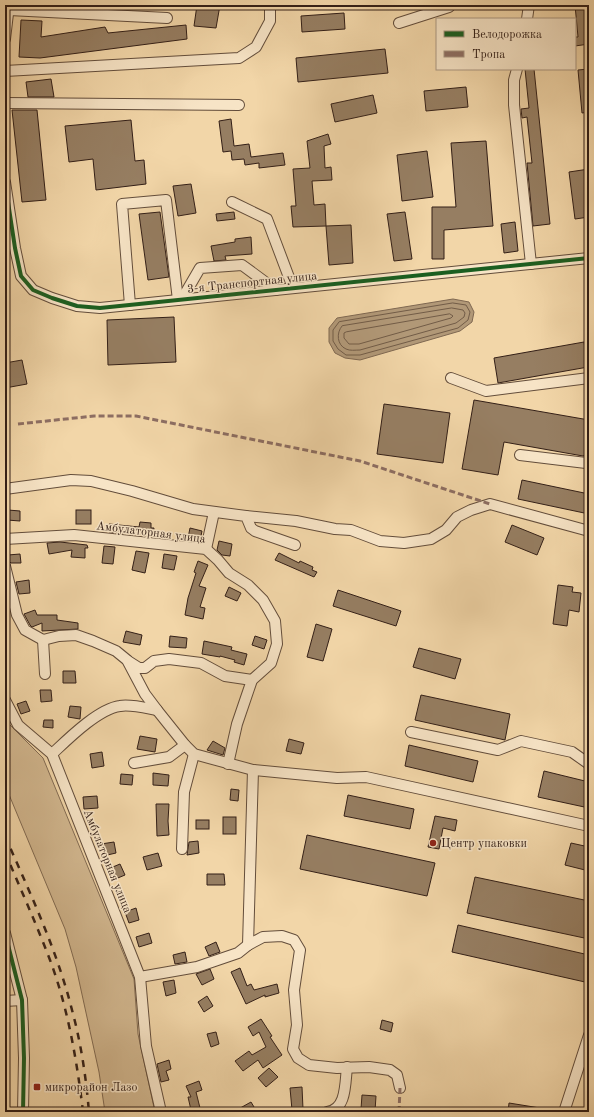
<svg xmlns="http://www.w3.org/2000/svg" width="594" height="1117" viewBox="0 0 594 1117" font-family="'Old Standard TT',serif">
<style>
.green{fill:#d2b78f;stroke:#826b53}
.water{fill:#b19877;stroke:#7f6851}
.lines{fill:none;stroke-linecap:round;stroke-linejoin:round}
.shore{stroke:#725c47;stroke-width:1}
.building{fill:#967e62;stroke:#331f17}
.minor-casing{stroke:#634d3b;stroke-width:12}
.minor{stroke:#f7e4c6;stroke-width:10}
.rail{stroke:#331f17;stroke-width:2.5;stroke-dasharray:7 7;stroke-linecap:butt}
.quiet{stroke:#8d6e63;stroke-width:3;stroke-dasharray:6 3;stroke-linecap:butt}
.cycleway-casing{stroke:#f7e4c6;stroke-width:6}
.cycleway{stroke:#1b5e20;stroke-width:4}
.poi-dot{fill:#8f2418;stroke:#f7e4c6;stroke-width:1.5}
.labels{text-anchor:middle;stroke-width:3;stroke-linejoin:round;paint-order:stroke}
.street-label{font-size:12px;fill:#331f17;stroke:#f7e4c6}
.poi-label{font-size:12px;fill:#331f17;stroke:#f7e4c6;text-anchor:start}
</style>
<rect width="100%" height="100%" fill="#f2d6a8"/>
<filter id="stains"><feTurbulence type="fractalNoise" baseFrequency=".005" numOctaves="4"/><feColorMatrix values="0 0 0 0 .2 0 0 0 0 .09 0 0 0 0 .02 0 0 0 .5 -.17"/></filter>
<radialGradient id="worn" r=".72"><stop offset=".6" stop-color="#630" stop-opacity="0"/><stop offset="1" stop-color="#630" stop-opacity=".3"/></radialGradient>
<polygon class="green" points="5,716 9,724 43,758 134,979 138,1034 155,1112 105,1112 99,1072 76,967 65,929 5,785"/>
<polygon class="water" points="453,299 469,302 474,312 472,322 460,331 360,360 345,358 335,353 329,342 329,328 337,318"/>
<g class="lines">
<g class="shore">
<polygon points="453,303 466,305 470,312 468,320 458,328 360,355 346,355 338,349 333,341 333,330 339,322"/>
<path d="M452,308L463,310L465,313L464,317L456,323L360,350C355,350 350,351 346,349C337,345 336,333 342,326Z"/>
<polygon points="450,314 453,316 451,318 359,344 349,344 344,338 344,333 346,332"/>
</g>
</g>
<g class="building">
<polygon points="197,5 220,5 216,28 194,26"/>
<polygon points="575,5 589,5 589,44 575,46 575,37 578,37"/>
<polygon points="344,13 345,29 302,32 301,16"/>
<polygon points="21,20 42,21 41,37 105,27 108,33 186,25 187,39 40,58 19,57"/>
<polygon points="385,49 388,73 298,82 296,58"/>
<polygon points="525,69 534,69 550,224 533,226 527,163 532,163 527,117 522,118 521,109 529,108"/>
<polygon points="589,69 589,112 582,113 578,70"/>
<polygon points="51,79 54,97 28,97 26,82"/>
<polygon points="466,87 468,107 426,111 424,91"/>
<polygon points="373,95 377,113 335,122 331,104"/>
<polygon points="12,110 37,110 46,200 22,202"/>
<polygon points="231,119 234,146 249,144 251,157 283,153 285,165 259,168 259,163 245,165 244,159 232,160 231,151 223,152 219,121"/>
<polygon points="131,120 135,161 144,160 146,184 96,190 93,159 69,162 65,126"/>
<polygon points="328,134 331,144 324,146 325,168 331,167 332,180 312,181 314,205 325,204 326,226 293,227 291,206 296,206 293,169 310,168 307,141"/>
<polygon points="486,141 493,226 444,230 444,259 432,259 432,207 456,207 451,143"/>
<polygon points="427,151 433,197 402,201 397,155"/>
<polygon points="589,169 589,217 575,219 569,172"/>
<polygon points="191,184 196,213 178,216 173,186"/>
<polygon points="160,212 169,277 148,280 139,214"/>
<polygon points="234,212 235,219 217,221 216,214"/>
<polygon points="405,212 412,259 394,261 387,214"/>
<polygon points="515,222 518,251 504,253 501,224"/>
<polygon points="351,225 353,263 329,265 326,226"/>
<polygon points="251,237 252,254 225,256 226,260 214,261 211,246 235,242 235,239"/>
<polygon points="174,317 176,362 108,365 107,320"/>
<polygon points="584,342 588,367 498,383 494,358"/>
<polygon points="22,360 27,384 5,388 5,363"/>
<polygon points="474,400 589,420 588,453 583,456 504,442 498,475 462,469"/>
<polygon points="384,404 450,413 443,463 377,454"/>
<polygon points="522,480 589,494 589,514 518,499"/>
<polygon points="8,510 20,511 20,521 7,520"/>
<rect x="76" y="510" width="15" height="14"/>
<polygon points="140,522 151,523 151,528 154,528 153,535 109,532 109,524 139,527"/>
<polygon points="512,525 544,538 537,555 505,542"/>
<polygon points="190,528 202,531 200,541 188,538"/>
<polygon points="219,541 232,544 230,556 222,555 217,550"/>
<polygon points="60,542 87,545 88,548 85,548 85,558 71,557 72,550 49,554 47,543"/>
<polygon points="104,546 115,547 113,564 102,563"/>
<polygon points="136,551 149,553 145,573 132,570"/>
<polygon points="279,553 299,563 300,561 313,567 312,570 317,572 314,577 275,560"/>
<polygon points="20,554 21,563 11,563 9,561 8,555"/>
<polygon points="164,554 177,556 174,570 162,568"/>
<polygon points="198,561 208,565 199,586 206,588 200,607 205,608 203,619 185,615 188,598 196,573 194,572"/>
<polygon points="29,580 30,593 19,594 16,582"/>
<polygon points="558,585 573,587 572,592 581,593 579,612 569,610 567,626 553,624"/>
<polygon points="229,587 241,593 237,601 225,596"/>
<polygon points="338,590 401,611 396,626 333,606"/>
<polygon points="35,610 37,615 57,615 57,620 78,623 78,629 42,631 42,623 32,627 30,625 24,614"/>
<polygon points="316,624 332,629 323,661 307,657"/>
<polygon points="126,631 142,635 140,645 123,642"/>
<polygon points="170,636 187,638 186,648 169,647"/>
<polygon points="255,636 267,640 264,649 252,645"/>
<polygon points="204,641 232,647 231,650 247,654 244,665 234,662 235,660 220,656 220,657 202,654"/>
<polygon points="419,648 461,659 455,679 413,667"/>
<polygon points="63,671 75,671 76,683 63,683"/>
<polygon points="40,690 51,690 52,701 41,702"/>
<polygon points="421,695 510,714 505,740 415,720"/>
<polygon points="26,701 30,711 21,714 17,704"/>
<polygon points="70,706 81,707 80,719 68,717"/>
<polygon points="44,720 53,720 53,728 43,727"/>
<polygon points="140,736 157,739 155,752 137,749"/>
<polygon points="289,739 304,743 301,754 286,751"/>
<polygon points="213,741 225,748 223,755 207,750"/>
<polygon points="409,745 478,761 473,782 405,766"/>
<polygon points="102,752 104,766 92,768 90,754"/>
<polygon points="544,771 589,782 589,808 538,797"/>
<polygon points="153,773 169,775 168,786 153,785"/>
<polygon points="121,774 133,775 132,785 120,784"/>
<polygon points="231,789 239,790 238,801 230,800"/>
<polygon points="348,795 414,809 410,829 344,816"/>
<polygon points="97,796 98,808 84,809 83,797"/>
<polygon points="156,804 169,804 168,821 169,835 157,836"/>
<polygon points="435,816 457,820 455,831 443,828 439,849 428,847"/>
<rect x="223" y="817" width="13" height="17"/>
<rect x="196" y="820" width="13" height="9"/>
<polygon points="307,835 435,863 427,896 300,869"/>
<polygon points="198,841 199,853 187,855 189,842"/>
<polygon points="114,842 116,853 103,856 101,844"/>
<polygon points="571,843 589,847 589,871 565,865"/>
<polygon points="158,853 162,866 147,870 143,857"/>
<polygon points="120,864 125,875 113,880 108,869"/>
<polygon points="207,874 224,874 225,885 207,885"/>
<polygon points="475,877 589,901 589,939 467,913"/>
<polygon points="136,908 139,920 129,923 125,912"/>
<polygon points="458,925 589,955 589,964 585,982 452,952"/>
<polygon points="149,933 152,943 139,947 136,937"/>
<polygon points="216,942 220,952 209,956 205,947"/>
<polygon points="185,952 187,962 175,964 173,955"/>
<polygon points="240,968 247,986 251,984 254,990 277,984 279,993 265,997 265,995 246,1004 231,972"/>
<polygon points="210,969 214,979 202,985 196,974"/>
<polygon points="174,980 176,993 166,996 163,982"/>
<polygon points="207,996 213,1006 204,1012 198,1002"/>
<polygon points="261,1019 272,1036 270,1037 282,1055 263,1068 258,1060 243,1071 235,1061 249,1051 252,1055 266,1047 259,1032 253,1036 248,1027"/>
<polygon points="382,1020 393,1023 391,1032 380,1029"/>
<polygon points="216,1032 219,1044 211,1047 207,1034"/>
<polygon points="169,1060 171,1069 166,1071 169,1080 161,1082 157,1064"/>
<polygon points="269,1068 278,1077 266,1087 258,1078"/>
<polygon points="199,1081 202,1090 196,1092 200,1108 191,1110 188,1097 191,1097 186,1086"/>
<polygon points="302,1087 303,1109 292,1110 290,1088"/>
<polygon points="362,1095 376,1096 375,1111 361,1109"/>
<polygon points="251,1102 257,1112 233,1112"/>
<polygon points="509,1103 540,1108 540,1112 508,1112"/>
</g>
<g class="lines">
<defs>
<g id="minor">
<polyline points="9,10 167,18"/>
<polyline points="527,19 529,5"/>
<polyline points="399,23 449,7 449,5"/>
<polyline points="5,39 9,5"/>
<polyline points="517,69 514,80 514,105 531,264"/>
<polyline points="5,71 239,58 256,47 270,21 270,5"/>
<polyline points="5,103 239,105"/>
<polyline points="5,182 15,248 21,276 33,290 52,298 77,306 100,308 589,258"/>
<polyline points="232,202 267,219 293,288"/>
<polyline points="182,299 200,268 242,265 276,290"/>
<polyline points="130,305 122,204 166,200 178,300"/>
<polyline points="451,378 486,391 589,378"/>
<polyline points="520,455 586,463 589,459"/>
<polyline points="5,489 71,480 91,481 132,491 193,509 246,516 251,528 255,531 295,545"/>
<polyline points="246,516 296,521 335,529 351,530 380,541 404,543 431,539 446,530 457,517 471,510 490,504 589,531"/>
<polyline points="5,539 74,535 206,549 218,560 229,573 248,585 263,600 275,621 277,644 271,663 252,680 237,724 228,764"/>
<polyline points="206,549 214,512"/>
<polyline points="5,566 17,615 25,630 43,640 59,636 76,635 93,641 116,651 127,660 145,694 157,710 185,745 194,754 253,770 337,778 366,777 589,826"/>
<polyline points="43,640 45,674"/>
<polyline points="128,661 139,668 145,668 154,661 169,659 201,663 225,676 252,680"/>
<polyline points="5,700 18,725 52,754 140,977 146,1046 161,1112"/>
<polyline points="411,732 498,750 521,741 572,752 589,764"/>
<path d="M52,754C68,739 98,709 120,706C130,704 146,708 157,710"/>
<polyline points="134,763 169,757 185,745"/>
<polyline points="253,770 248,945 263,937 282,936 294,940 300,950 294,990 297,1025 293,1049 298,1058 309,1065 337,1068 369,1067 390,1070 397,1075 400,1088"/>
<polyline points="182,849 184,792 194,754"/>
<polyline points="5,933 22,1000 24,1058 23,1112"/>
<polyline points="140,977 197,967 238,953 248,945"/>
<polyline points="5,1001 22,1000"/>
<path d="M327,1112C347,1110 345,1082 347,1067"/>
<polyline points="564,1112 589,1035"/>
</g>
</defs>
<use href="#minor" class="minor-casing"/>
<use href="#minor" class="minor"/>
<g class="rail">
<path d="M5,836C30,893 57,950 72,1010C81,1043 86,1077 89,1112"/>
<path d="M5,852C20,888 36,923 50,960C68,1008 77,1061 83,1112"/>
</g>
<g class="quiet">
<polyline points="18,424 94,416 136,416 360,461 490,504"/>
<polyline points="399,1112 400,1088"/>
</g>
<defs>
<g id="cycleway">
<polyline points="5,182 15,248 21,276 33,290 52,298 77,306 100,308 589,258"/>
<polyline points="5,933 22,1000 24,1058 23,1112"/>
</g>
</defs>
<use href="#cycleway" class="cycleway-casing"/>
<use href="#cycleway" class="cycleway"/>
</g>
<g class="poi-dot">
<circle cx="433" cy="843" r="4"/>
<rect x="33" y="1083" width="8" height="8" rx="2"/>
</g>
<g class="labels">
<g class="street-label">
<text transform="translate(252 282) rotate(-6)" y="4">3-я Транспортная улица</text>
<text transform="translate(151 532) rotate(7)" y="4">Амбулаторная улица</text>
<text transform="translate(108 861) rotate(68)" y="4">Амбулаторная улица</text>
</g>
<g class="poi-label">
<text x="441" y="847">Центр упаковки</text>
<text x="45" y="1091">микрорайон Лазо</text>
</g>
</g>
<rect width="594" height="1117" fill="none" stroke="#f2d6a8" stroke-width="20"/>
<rect x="6" y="6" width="582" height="1105" fill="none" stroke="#331f17" stroke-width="2"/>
<rect x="10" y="10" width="574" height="1097" fill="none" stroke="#331f17"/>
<rect x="436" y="18" width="140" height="52" fill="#f7e4c6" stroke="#a99580"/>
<rect x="444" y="31" width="20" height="6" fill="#1b5e20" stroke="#a99580"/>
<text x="472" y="38" font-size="12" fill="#331f17">Велодорожка</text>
<rect x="444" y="51" width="20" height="6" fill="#8d6e63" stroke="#a99580"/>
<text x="472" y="58" font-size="12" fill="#331f17">Тропа</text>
<rect width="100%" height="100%" filter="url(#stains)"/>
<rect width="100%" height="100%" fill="url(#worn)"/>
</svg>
